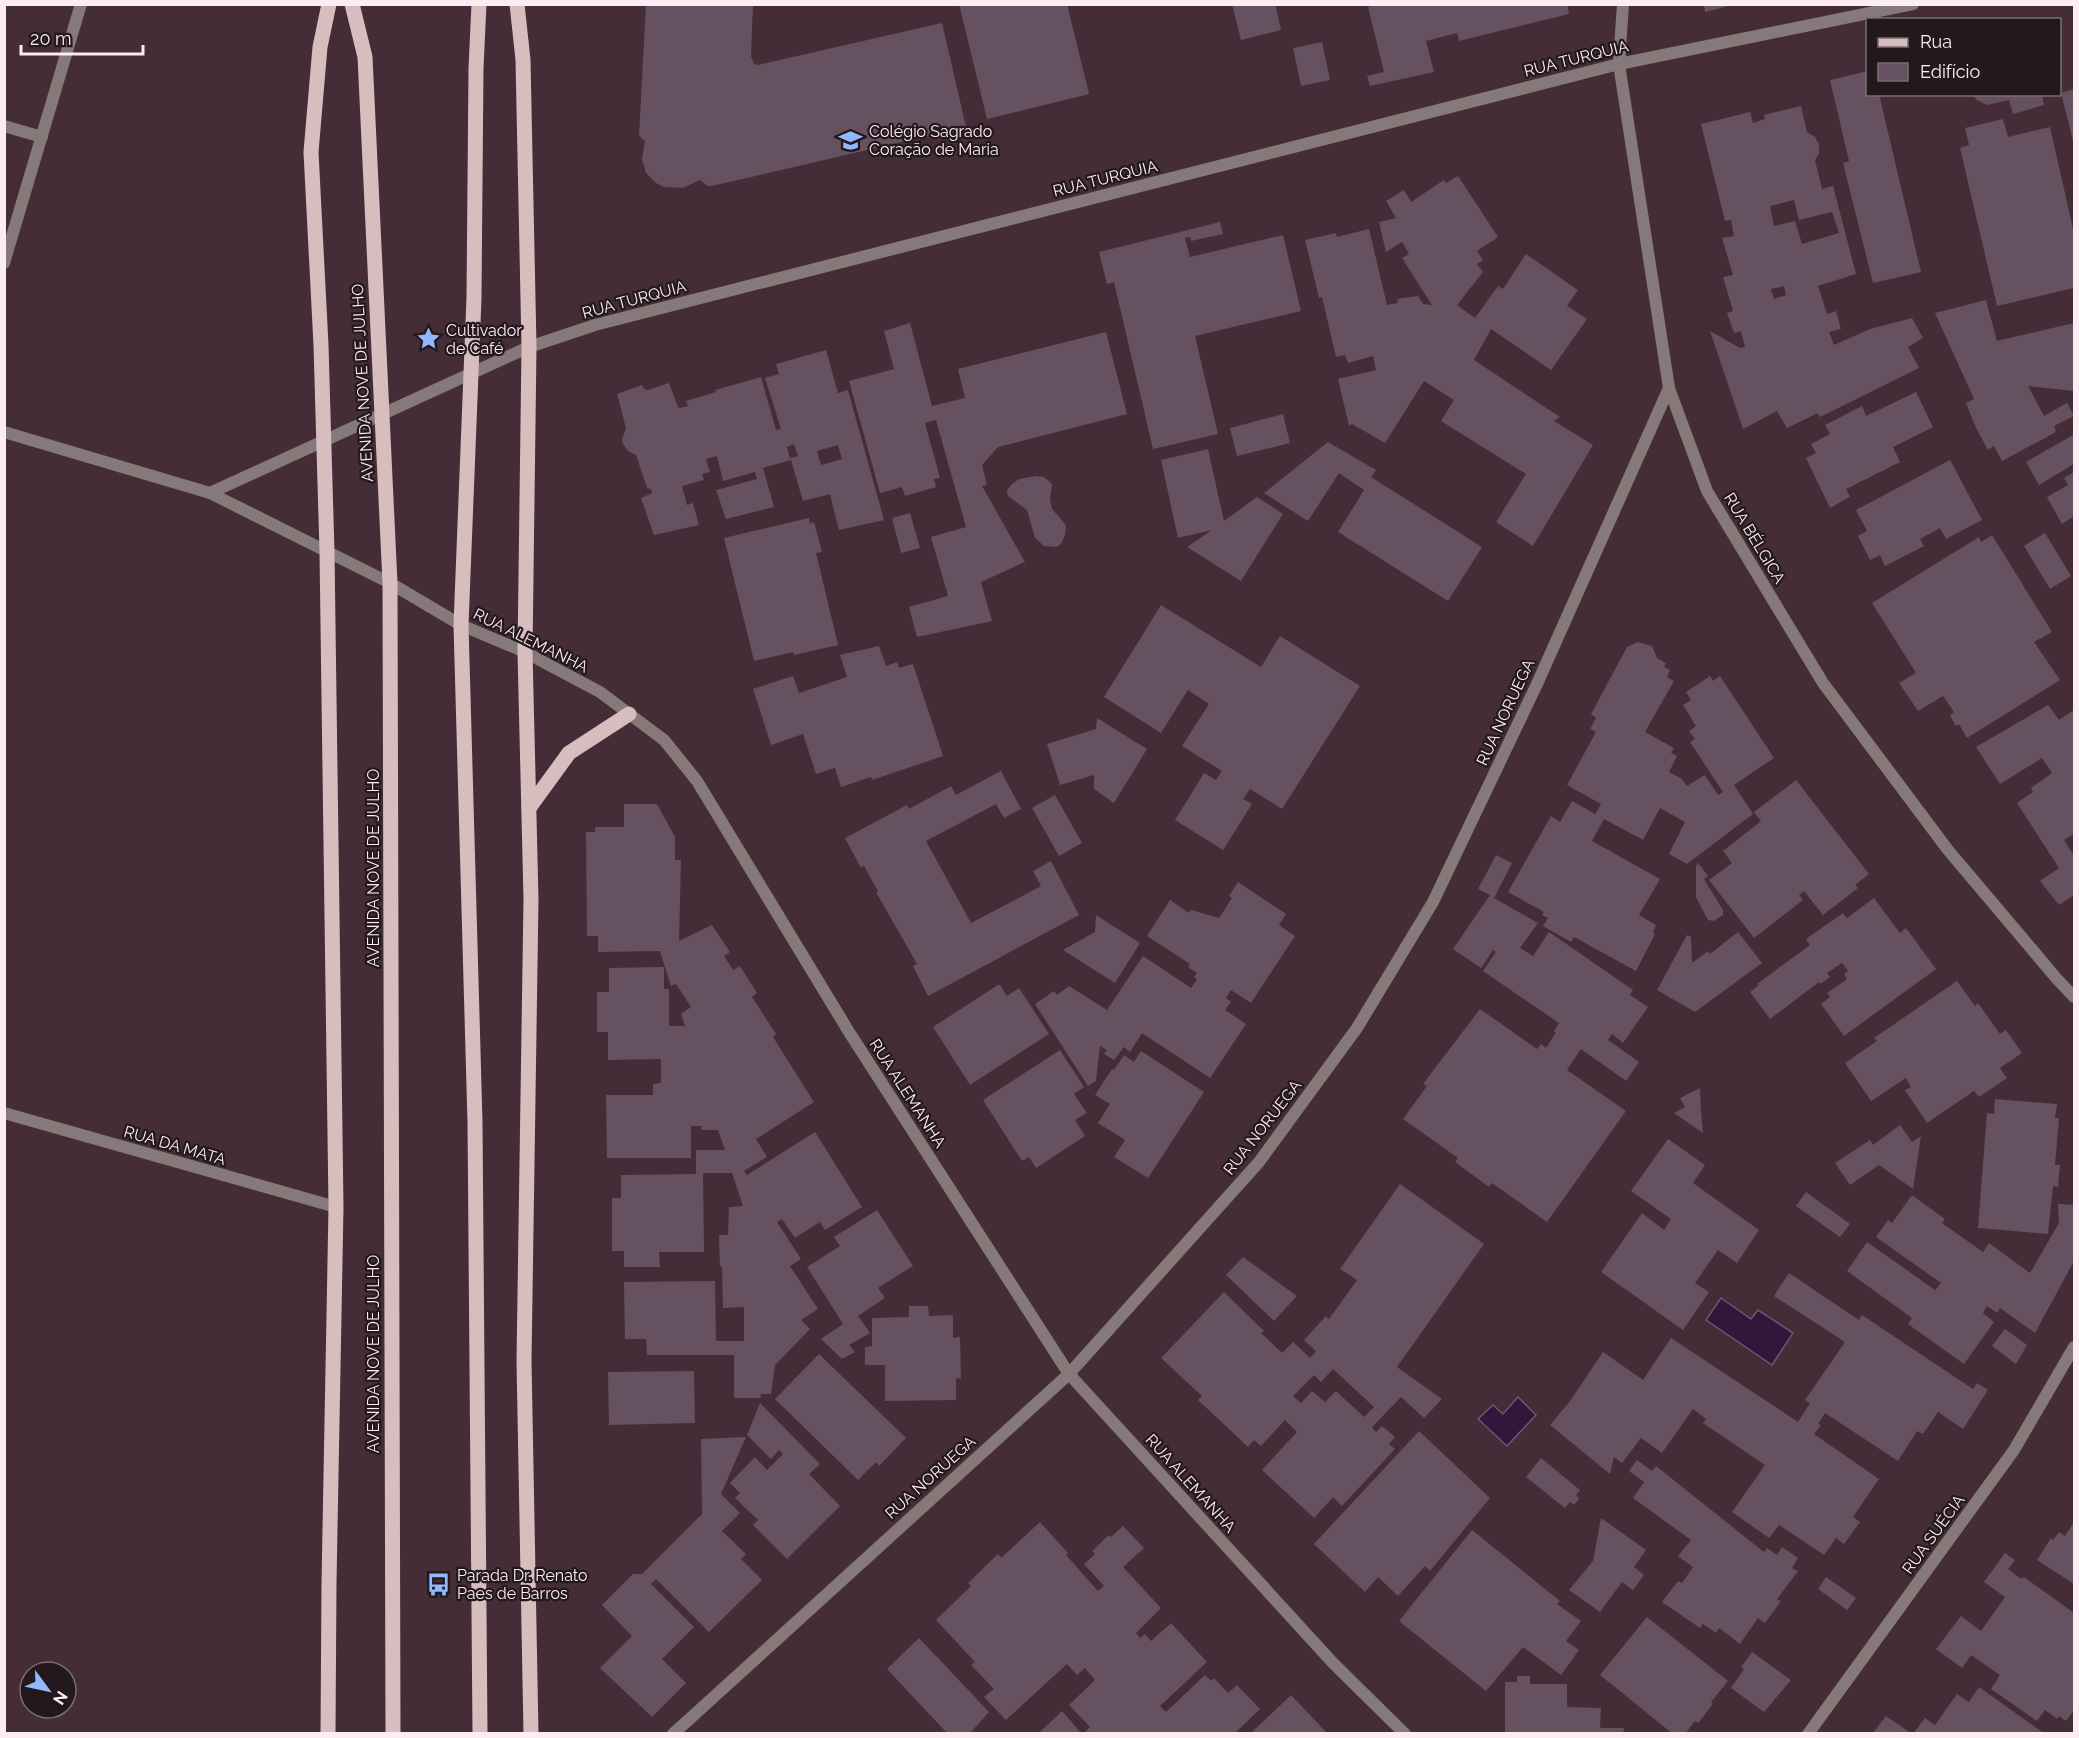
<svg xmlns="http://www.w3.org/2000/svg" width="2079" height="1738" viewBox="0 0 2079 1738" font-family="Raleway,sans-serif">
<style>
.water{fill:#32163b;stroke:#6f5672;stroke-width:1.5}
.building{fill:#665160;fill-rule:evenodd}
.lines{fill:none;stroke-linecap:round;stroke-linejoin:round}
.street{stroke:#86797a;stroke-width:12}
.primary{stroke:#d7bdbe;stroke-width:15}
.labels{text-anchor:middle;stroke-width:4.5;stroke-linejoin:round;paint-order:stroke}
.street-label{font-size:16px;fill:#fcedf2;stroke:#23191d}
.poi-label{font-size:16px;fill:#fcedf2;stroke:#23191d;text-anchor:start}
</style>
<rect width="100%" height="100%" fill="#442d36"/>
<g class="water">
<polygon points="1721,1298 1751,1319 1758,1310 1793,1333 1772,1365 1706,1320"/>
<polygon points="1518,1397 1536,1415 1507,1446 1478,1419 1493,1405 1503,1414"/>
</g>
<g class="building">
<polygon points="646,4 753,4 751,56 754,64 758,65 942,23 966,127 712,186 708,186 700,180 683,188 664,187 656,183 646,173 642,159 645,141 639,136"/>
<polygon points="959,4 1067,4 1089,94 987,119"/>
<polygon points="1232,4 1275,4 1281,30 1241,40"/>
<polygon points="1378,4 1567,4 1569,14 1459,41 1457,33 1426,41 1434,72 1370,86 1367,76 1384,72 1368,7"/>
<polygon points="1704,4 1732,4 1732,5 1705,12"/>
<polygon points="1322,42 1330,80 1301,86 1293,48"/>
<polygon points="1868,71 1868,94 1879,94 1921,272 1873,283 1843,163 1849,161 1830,80"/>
<polygon points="2074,89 2074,145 2061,93"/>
<polygon points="1972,94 2042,94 2044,105 2013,114 2009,100 1987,105 1977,100"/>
<path d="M1801,106L1807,132L1815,137L1819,144V154L1815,160L1822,189L1833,186L1856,274L1818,286L1827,314L1836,311L1841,329L1829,332L1834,345L1870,329L1912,318L1923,338L1908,347L1919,368L1820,417L1818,413L1787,428L1777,411L1743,429L1710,331L1740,348L1745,347L1741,331L1734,333L1727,313L1733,311L1723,277L1733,275L1722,238L1734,236L1731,220L1725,221L1701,124L1750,112L1753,123L1765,119L1764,115ZM1794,200L1799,220L1832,212L1839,233L1802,244L1795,221L1774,226L1770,206ZM1784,286L1786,295L1774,299L1771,289Z"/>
<polygon points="2003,119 2008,137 2050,127 2074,233 2074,288 1997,306 1960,148 1969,145 1965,128"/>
<polygon points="1458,176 1498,237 1477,251 1483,260 1477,264 1483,272 1457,305 1475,318 1498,286 1503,289 1526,254 1578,290 1567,306 1587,319 1551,370 1491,329 1474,360 1560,417 1554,421 1593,445 1533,546 1496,522 1526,474 1441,421 1454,400 1424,381 1385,443 1352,424 1349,426 1338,379 1376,370 1373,356 1348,363 1345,355 1336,357 1322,297 1319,298 1305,240 1336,233 1337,237 1369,229 1387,305 1398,303 1397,299 1418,296 1423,304 1432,305 1402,258 1409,254 1402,242 1386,252 1379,222 1396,218 1386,201 1404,190 1411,202 1444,180 1446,183"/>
<polygon points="1220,222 1223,234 1191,241 1190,237 1185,238 1190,257 1283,235 1301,311 1195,336 1218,434 1153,449 1114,282 1107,284 1099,252"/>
<polygon points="1986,300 1997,341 2074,323 2074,391 2028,386 2044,416 2067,403 2074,416 2054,426 2056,432 2002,461 1994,446 1988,450 1976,428 1966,403 1974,399 1935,313"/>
<polygon points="910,323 932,406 965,398 958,369 1106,332 1127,414 998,447 982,465 987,485 982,486 1025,562 981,582 992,621 917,637 909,607 948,596 931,537 966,527 936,420 925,423 940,478 934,479 936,487 905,496 902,487 880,493 849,381 894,369 884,331"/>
<path d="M826,350L838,393L848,390L884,520L839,530L830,494L803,501L791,460L763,468L774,507L726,519L716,490L757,479L755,472L723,481L717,456L706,459L710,472L702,474L704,480L682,486L687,505L693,503L699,525L654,535L641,498L652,493L651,489L647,488L636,455L628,451L623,444L622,439L626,428L617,394L642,385L644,389L648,390L669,383L678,407L680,408L688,406L686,401L716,392L715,390L761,377L776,430L781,429L765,378L779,374L776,364ZM794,444L798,456L790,458L787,447ZM838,445L842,459L821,465L817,451Z"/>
<polygon points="1916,392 1933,427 1893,447 1900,462 1846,489 1850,497 1830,508 1806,458 1816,453 1811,444 1830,434 1825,425 1862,406 1866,416"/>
<polygon points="1283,414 1290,443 1237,456 1230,428"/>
<polygon points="2073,435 2074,438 2074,464 2039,485 2026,462"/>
<polygon points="1328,442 1376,470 1371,477 1482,547 1448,601 1338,532 1364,490 1339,473 1308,521 1264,493"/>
<polygon points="1208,449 1224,521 1257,497 1283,514 1241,581 1187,547 1212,530 1178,538 1161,460"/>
<polygon points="1950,460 1982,520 1946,539 1940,528 1920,539 1924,546 1885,566 1880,555 1870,560 1858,536 1867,531 1856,510"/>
<polygon points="2074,472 2074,516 2062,524 2047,497 2068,485 2064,478"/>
<polygon points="1036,476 1044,477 1052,484 1050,499 1052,509 1066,525 1065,535 1061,544 1056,547 1044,546 1035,538 1027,510 1008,496 1007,490 1012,484 1019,479"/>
<polygon points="910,513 920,548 901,553 892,518"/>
<polygon points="809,518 810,524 814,522 822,552 816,553 838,645 794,655 793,652 754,661 724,538"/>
<polygon points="2045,533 2071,576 2050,589 2024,546"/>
<polygon points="1992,535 2052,632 2034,642 2060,680 1967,738 1959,724 1956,726 1950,716 1954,712 1943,696 1918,711 1899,683 1916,673 1872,603 1979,537 1981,542"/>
<polygon points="1161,605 1261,667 1280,636 1360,686 1282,809 1250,789 1243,799 1252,804 1223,850 1175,820 1204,773 1216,780 1222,771 1182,746 1209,704 1188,690 1161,733 1104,697"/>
<polygon points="1638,642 1652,646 1657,658 1666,663 1664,667 1670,670 1667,677 1674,681 1645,732 1674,748 1671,753 1677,756 1669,772 1682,779 1687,786 1705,775 1718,795 1723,792 1690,742 1695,739 1689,731 1696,726 1683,705 1691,700 1686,692 1710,676 1713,681 1720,676 1774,758 1734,785 1753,814 1687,864 1669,854 1685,822 1660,808 1643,840 1604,819 1592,841 1660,879 1639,915 1656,925 1653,932 1655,934 1636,971 1574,937 1571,942 1543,926 1548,918 1542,915 1544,912 1508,892 1551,816 1560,822 1572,801 1595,814 1601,804 1567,785 1596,732 1590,729 1596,718 1591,714 1627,647"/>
<polygon points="879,646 886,666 897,662 899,668 913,664 943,756 872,780 871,777 841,787 835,768 816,774 803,734 771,745 753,689 793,676 799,693 847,677 840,655"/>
<polygon points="2048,705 2059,720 2074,710 2074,834 2064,840 2074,856 2074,895 2059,905 2040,881 2059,868 2017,803 2033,792 2031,788 2052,773 2042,758 2000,784 1976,747"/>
<polygon points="1097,718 1147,749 1114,803 1094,789 1094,775 1060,785 1047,744 1096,729"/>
<polygon points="1001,771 1021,809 1004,818 996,804 926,841 971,923 1041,886 1033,871 1051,861 1079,915 928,996 913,966 917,964 876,892 878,891 864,866 861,868 845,838 907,805 909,809 951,786 956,795"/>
<polygon points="1796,780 1869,874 1855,885 1858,888 1823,915 1804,891 1799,895 1803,900 1754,938 1709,880 1732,863 1723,851 1761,821 1754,812"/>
<polygon points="1055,795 1082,843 1059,856 1032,808"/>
<polygon points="624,804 657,804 675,837 675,860 681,860 679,941 712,925 730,952 724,956 733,970 740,966 757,993 752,997 776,1034 773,1037 814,1102 756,1139 767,1157 744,1171 747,1175 815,1132 862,1207 825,1230 820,1222 795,1238 782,1219 777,1222 801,1259 790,1266 818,1309 801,1320 810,1329 775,1365 771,1394 761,1394 760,1398 734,1398 734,1355 647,1355 646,1339 625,1339 624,1282 715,1281 716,1341 744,1341 744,1307 723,1308 722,1266 720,1266 719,1235 728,1235 729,1207 743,1206 732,1173 703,1173 704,1252 659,1252 660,1267 624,1267 624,1251 612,1251 612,1198 621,1198 621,1175 696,1174 696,1150 725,1150 718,1130 701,1130 702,1126 691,1126 691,1158 607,1158 606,1095 653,1095 653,1084 661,1083 661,1059 608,1060 608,1032 597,1032 597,992 609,992 609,968 664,967 664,989 669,989 669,1026 685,1026 681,1014 691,1007 676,984 671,986 660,951 598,952 598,936 587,936 586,832 595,832 595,827 624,827"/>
<polygon points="1496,855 1512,863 1494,898 1538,923 1520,948 1533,956 1549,932 1633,990 1630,995 1648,1007 1623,1043 1612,1034 1608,1040 1639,1062 1626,1081 1581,1049 1567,1070 1626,1111 1547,1222 1492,1183 1489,1187 1455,1162 1458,1158 1403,1119 1427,1086 1423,1084 1480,1009 1537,1049 1541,1044 1546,1048 1556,1032 1554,1031 1559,1023 1483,971 1496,952 1493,950 1481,968 1453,949 1490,895 1478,889"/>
<polygon points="1698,863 1708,876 1704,879 1723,910 1723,915 1714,921 1708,920 1696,897 1696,866"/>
<polygon points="1238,882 1286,914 1279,925 1295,936 1251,1003 1231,990 1226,998 1231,1002 1225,1010 1246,1024 1210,1078 1142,1033 1130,1052 1124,1047 1114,1060 1104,1054 1107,1050 1100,1046 1096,1081 1088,1086 1035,1004 1054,991 1057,995 1069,986 1107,1010 1143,956 1191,988 1197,979 1194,977 1197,973 1188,967 1190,964 1147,936 1170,900 1189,913 1191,910 1219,918 1232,898 1229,896"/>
<polygon points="1874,898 1900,933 1906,928 1936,969 1844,1036 1821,1004 1830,997 1827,993 1847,979 1844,974 1848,971 1842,963 1827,973 1830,977 1820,984 1819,982 1770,1019 1750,992 1759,985 1757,984 1810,945 1806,939 1843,913 1847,918"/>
<polygon points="1096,915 1140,943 1115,983 1063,950 1095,932"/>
<polygon points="1738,932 1762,963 1695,1012 1657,990 1687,935 1691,937 1692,963 1708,951 1710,954"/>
<polygon points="1957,981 1975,1006 1978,1003 2000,1034 2006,1030 2022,1053 2000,1068 2007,1078 1979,1097 1974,1091 1927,1123 1905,1090 1911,1087 1906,1078 1871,1101 1845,1063 1877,1041 1874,1038"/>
<polygon points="998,985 1000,985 1007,996 1019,988 1049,1034 970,1085 933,1027"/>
<polygon points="1060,1050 1084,1087 1074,1094 1087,1113 1075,1120 1085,1136 1036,1168 1029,1157 1022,1161 983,1100"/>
<polygon points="1141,1051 1204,1092 1148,1178 1114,1157 1125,1140 1098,1123 1110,1104 1095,1095 1112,1069 1114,1070 1124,1055 1134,1062"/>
<polygon points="1700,1088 1701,1112 1703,1133 1674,1113 1685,1107 1680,1098"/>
<polygon points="1995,1099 2057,1104 2055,1118 2059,1118 2055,1165 2060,1165 2058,1187 2053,1186 2048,1234 1978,1228 1987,1113 1994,1114"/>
<polygon points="1900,1125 1912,1142 1921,1136 1913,1189 1879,1165 1850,1185 1835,1163 1870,1140 1873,1145"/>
<polygon points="1668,1139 1705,1165 1693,1183 1759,1230 1737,1263 1718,1250 1695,1283 1709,1292 1683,1330 1601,1272 1642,1213 1664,1230 1671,1219 1631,1191"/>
<path d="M1400,1184L1484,1244L1397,1367L1442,1399L1424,1418L1401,1397L1372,1427L1376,1432L1382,1426L1395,1437L1389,1444L1395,1449L1342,1506L1333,1497L1314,1518L1262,1470L1297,1432L1285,1420L1261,1446L1254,1440L1248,1447L1198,1400L1202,1396L1161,1358L1224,1292L1264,1331L1261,1333L1282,1353L1293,1342L1310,1358L1316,1351L1304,1340L1326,1316L1329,1319L1357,1280L1340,1269ZM1333,1369L1374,1407L1364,1417L1336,1391L1325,1402L1312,1391L1301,1403L1293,1396L1314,1375L1321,1382Z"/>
<polygon points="1806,1192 1850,1224 1840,1237 1796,1206"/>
<polygon points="1912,1195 1945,1219 1942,1223 1983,1252 1989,1243 2030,1273 2059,1223 2058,1204 2074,1205 2074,1261 2035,1333 2000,1308 1997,1313 1987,1306 1983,1313 1994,1322 1964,1364 1908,1324 1912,1318 1847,1271 1867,1242 1935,1290 1941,1283 1876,1237 1888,1220 1892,1223"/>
<polygon points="877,1210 913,1266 878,1288 885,1298 858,1316 870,1333 849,1345 855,1352 842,1359 821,1339 843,1324 807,1267 840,1246 834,1237"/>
<polygon points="1243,1257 1297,1296 1274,1321 1226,1275"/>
<polygon points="1789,1273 1859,1320 1862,1315 1973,1389 1977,1383 1988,1390 1963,1429 1938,1412 1923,1434 1917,1431 1898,1461 1825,1413 1818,1424 1821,1425 1814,1434 1879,1479 1853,1517 1860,1522 1844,1544 1836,1538 1824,1555 1779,1525 1769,1538 1732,1512 1765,1465 1703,1423 1706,1419 1693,1409 1662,1453 1641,1438 1622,1463 1614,1457 1610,1474 1550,1425 1570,1401 1603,1352 1643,1380 1671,1338 1798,1422 1810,1403 1805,1400 1845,1342 1774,1296"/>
<polygon points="909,1306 928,1306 929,1316 953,1315 953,1338 960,1337 961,1379 956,1378 956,1400 885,1401 885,1365 865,1365 865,1347 872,1346 872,1318 909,1317"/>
<polygon points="2005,1329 2027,1345 2016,1364 1992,1346"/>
<polygon points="819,1354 906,1438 879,1466 876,1462 858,1480 775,1399"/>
<polygon points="694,1371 695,1423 609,1425 608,1372"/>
<polygon points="760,1403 820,1464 809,1474 840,1506 787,1559 753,1525 758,1520 735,1498 740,1493 730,1483 755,1457 767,1470 783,1454 779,1450 771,1459 747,1435"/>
<polygon points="1419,1431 1490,1498 1430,1571 1425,1566 1398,1596 1378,1577 1365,1592 1314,1544"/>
<polygon points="746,1437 721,1494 740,1513 722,1531 746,1554 741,1559 762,1580 709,1632 656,1579 651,1584 694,1627 662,1659 686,1683 652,1717 600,1668 632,1636 602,1605 633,1574 642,1574 702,1514 701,1439"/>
<polygon points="1541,1458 1580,1490 1576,1495 1579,1499 1574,1505 1570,1502 1565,1508 1526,1477"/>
<polygon points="1637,1460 1652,1471 1656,1466 1764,1552 1767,1548 1777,1555 1782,1547 1798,1558 1792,1568 1798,1571 1777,1599 1781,1601 1765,1623 1758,1618 1740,1644 1719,1628 1716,1633 1703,1624 1700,1628 1662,1602 1678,1581 1682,1583 1693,1567 1678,1556 1691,1540 1633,1498 1644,1482 1629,1471"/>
<polygon points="1601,1518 1646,1550 1634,1567 1644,1575 1633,1590 1622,1582 1600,1612 1569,1590 1593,1561"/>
<polygon points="1040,1522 1068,1553 1066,1555 1098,1591 1104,1586 1084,1564 1095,1554 1092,1551 1109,1535 1111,1537 1123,1526 1144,1548 1123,1567 1161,1608 1136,1633 1140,1638 1145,1634 1151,1641 1171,1623 1207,1662 1160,1706 1166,1712 1205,1675 1211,1681 1214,1678 1228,1693 1237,1685 1260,1709 1234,1734 1083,1734 1090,1727 1069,1705 1095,1680 1085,1668 1077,1675 1067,1664 1006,1720 984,1697 994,1689 971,1665 975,1662 936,1620 971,1586 968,1583 998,1554 1001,1558"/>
<polygon points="2074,1522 2074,1584 2037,1560 2051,1538 2053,1540 2059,1532 2065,1536"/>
<polygon points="1472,1530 1560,1601 1557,1604 1581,1621 1566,1641 1579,1650 1561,1675 1523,1647 1486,1691 1399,1621"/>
<polygon points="2005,1553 2015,1560 2008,1569 2021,1579 2024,1577 2074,1613 2074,1710 2066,1721 2059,1716 2057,1719 2045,1710 2037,1721 1991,1689 2000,1675 1971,1655 1962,1668 1936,1649 1961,1616 1981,1631 2005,1597 1984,1582"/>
<polygon points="1826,1577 1856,1598 1847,1610 1818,1589"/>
<polygon points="1647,1617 1728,1681 1711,1702 1713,1704 1698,1723 1695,1721 1685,1734 1673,1734 1600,1675"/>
<polygon points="919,1638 989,1712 969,1734 948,1734 887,1669"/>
<polygon points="1752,1652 1791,1680 1764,1712 1731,1688 1744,1669 1741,1667"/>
<polygon points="1517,1676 1530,1676 1530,1684 1567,1684 1567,1707 1601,1708 1600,1728 1624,1728 1623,1734 1505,1734 1505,1682 1517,1682"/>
<polygon points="1979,1687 2045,1734 1913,1734 1925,1718 1935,1725 1957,1694 1969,1702"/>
<polygon points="1291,1695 1328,1734 1250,1734"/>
<polygon points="1062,1711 1082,1734 1038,1734"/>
<polygon points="1886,1716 1912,1734 1872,1734"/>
</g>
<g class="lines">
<g class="street">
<polyline points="1623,4 1619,64 1669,388 1707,491 1823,683 1948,850 2057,979 2074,997"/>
<polyline points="4,126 42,137"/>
<polyline points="4,263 81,4"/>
<polyline points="4,432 210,493 390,583 461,625 525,652 549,665 600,692 664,740 697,781 849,1032 1069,1374 1333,1663 1405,1734"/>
<polyline points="210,493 529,347 595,325 1619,64 1913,4"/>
<polyline points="4,1113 336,1207"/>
<polyline points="673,1734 1069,1374 1259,1162 1357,1028 1433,902 1537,684 1669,388"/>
<polyline points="1808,1734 2014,1450 2074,1347"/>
</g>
<g class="primary">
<polyline points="352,4 365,57 390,583 393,1734"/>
<polyline points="479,4 476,68 474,298 461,625 475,1122 480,1734"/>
<polyline points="517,4 523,60 529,347 525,652 531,899 524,1361 531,1734"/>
<polyline points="529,808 569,753 629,714"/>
<polyline points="328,1734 329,1583 336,1207 327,552 321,345 311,152 320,47 329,4"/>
</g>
</g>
<defs>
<symbol id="school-bare" viewBox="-9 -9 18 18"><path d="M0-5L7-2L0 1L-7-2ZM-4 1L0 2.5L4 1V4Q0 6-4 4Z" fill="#8fb8fd" stroke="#23191d" stroke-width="2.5" paint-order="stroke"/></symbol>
<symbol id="sight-bare" viewBox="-9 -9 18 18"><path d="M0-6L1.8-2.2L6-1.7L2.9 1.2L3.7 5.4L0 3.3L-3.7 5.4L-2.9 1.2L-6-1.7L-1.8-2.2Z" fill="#8fb8fd" stroke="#23191d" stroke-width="2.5" paint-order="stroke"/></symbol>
<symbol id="bus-bare" viewBox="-9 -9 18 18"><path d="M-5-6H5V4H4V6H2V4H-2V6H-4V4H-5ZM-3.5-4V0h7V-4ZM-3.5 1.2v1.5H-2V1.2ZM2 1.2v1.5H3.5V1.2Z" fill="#8fb8fd" stroke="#23191d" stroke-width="2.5" paint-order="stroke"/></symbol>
</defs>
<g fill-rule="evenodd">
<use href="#school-bare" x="834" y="124" width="33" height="33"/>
<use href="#sight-bare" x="412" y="322" width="33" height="33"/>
<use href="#bus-bare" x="422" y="1568" width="33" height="33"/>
</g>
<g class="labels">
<g class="street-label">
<text transform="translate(1576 58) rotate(-14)" y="6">RUA TURQUIA</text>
<text transform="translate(1105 178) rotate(-14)" y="6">RUA TURQUIA</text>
<text transform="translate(634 299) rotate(-15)" y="6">RUA TURQUIA</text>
<text transform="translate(362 383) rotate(-93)" y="6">AVENIDA NOVE DE JULHO</text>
<text transform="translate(1755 538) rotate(59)" y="6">RUA BÉLGICA</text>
<text transform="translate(531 640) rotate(26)" y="6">RUA ALEMANHA</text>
<text transform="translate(1505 712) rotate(-65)" y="6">RUA NORUEGA</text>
<text transform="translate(373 868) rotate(-90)" y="6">AVENIDA NOVE DE JULHO</text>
<text transform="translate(908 1093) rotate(57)" y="6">RUA ALEMANHA</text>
<text transform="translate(1262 1127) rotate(-52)" y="6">RUA NORUEGA</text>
<text transform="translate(175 1145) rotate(16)" y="6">RUA DA MATA</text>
<text transform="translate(373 1354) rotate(-90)" y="6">AVENIDA NOVE DE JULHO</text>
<text transform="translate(930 1477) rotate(-42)" y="6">RUA NORUEGA</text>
<text transform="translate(1191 1483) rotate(48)" y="6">RUA ALEMANHA</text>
<text transform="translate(1933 1534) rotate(-54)" y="6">RUA SUÉCIA</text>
</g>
<g class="poi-label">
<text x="869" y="137">Colégio Sagrado<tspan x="869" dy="18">Coração de Maria</tspan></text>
<text x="446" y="336">Cultivador<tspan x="446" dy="18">de Café</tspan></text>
<text x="457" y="1581">Parada Dr. Renato<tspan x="457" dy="18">Paes de Barros</tspan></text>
</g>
</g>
<rect width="2079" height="1738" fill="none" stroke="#fcedf2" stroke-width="12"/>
<rect x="1866" y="18" width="195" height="78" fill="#23191d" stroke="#7a6e72" stroke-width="1.5"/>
<rect x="1878" y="38" width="30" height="9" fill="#d7bdbe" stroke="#7a6e72" stroke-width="1.5"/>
<text x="1920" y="48" font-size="18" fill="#fcedf2">Rua</text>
<rect x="1878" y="63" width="30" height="18" fill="#665160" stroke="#7a6e72" stroke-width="1.5"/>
<text x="1920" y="78" font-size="18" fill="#fcedf2">Edifício</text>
<g transform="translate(48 1690) rotate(123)"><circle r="28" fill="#23191d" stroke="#7a6e72" stroke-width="1.5"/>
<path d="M0-4.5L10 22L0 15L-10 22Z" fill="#8fb8fd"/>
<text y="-9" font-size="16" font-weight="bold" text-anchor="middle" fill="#fcedf2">N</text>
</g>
<path d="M21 45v9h122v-9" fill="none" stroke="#fcedf2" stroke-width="3"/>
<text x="30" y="45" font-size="18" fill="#fcedf2" stroke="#23191d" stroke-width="4.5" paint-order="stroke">20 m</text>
</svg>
